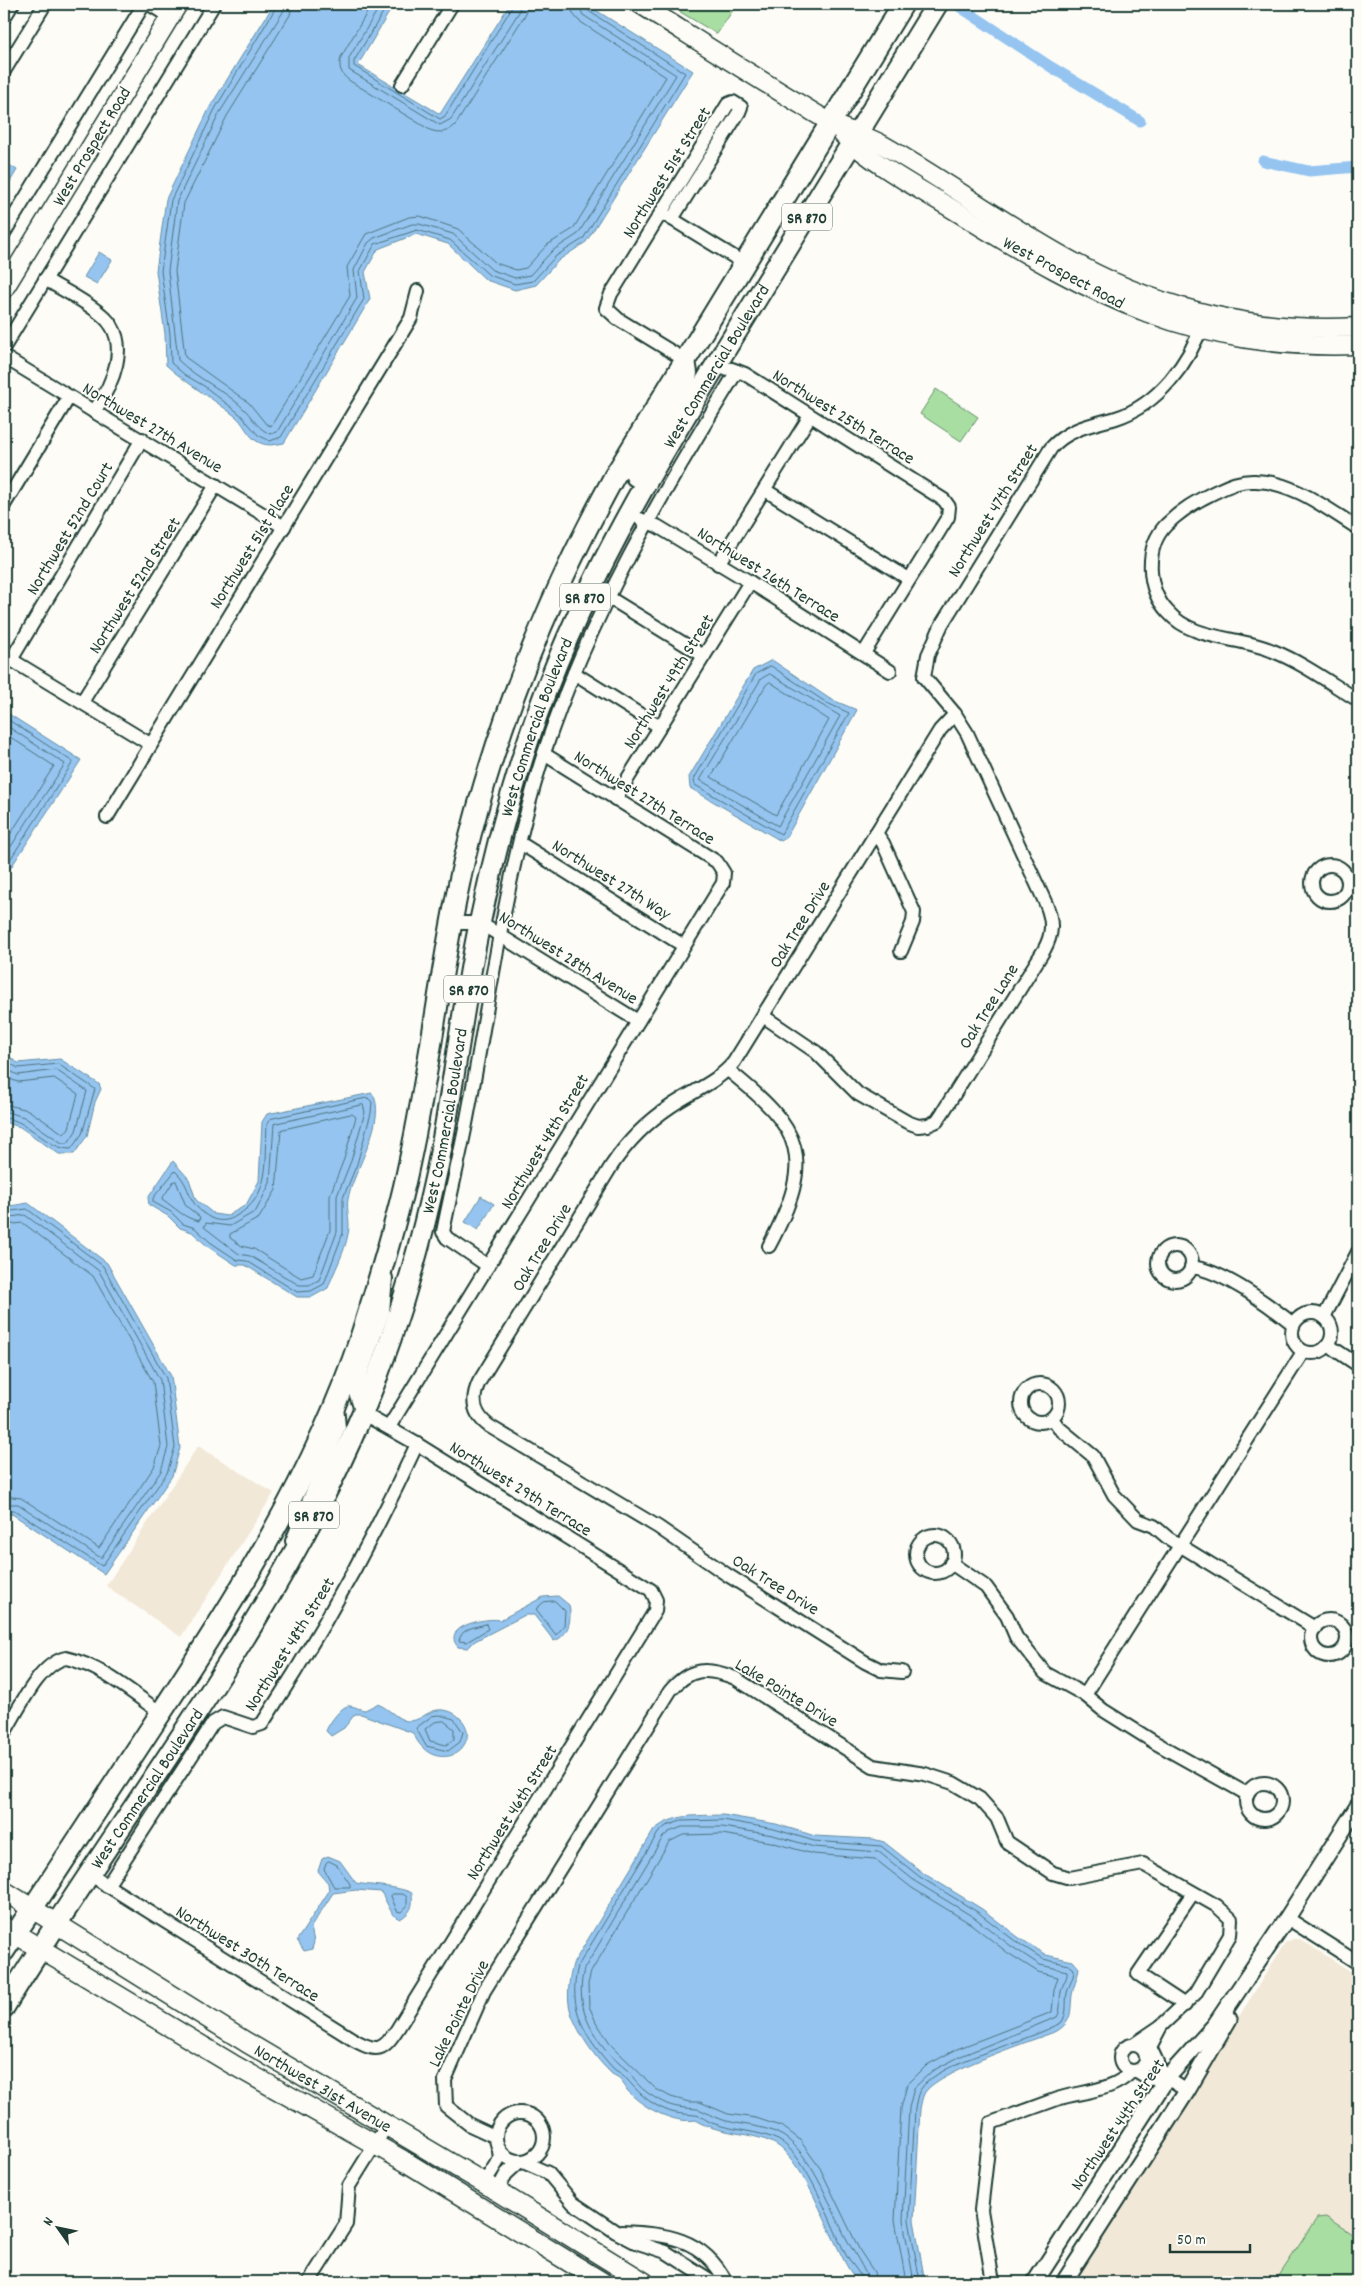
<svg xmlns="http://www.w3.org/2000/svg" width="1362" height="2286" viewBox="0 0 1362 2286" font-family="Dekko,sans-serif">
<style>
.built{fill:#f2e8d7}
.green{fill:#a8dea2;stroke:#648e6b}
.water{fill:#94c4ef;stroke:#658ea4}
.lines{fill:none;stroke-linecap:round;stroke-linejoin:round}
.shore{stroke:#4e737f;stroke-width:1}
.canal{stroke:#94c4ef;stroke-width:11}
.minor-casing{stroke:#1f3d34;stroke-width:16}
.tertiary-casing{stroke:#1f3d34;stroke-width:19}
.secondary-casing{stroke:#1f3d34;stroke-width:21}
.primary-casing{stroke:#1f3d34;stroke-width:22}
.trunk-casing{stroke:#1f3d34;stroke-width:24}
.minor{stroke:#fdfcf7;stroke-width:12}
.tertiary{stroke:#fdfcf7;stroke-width:15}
.secondary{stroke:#fdfcf7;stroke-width:18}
.primary{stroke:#fdfcf7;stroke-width:19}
.trunk{stroke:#fdfcf7;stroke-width:20}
.labels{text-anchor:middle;stroke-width:4;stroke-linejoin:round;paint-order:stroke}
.shield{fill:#fdfcf7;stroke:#62766e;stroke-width:1}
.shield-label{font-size:16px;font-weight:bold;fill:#1f3d34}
.street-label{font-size:18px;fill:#1f3d34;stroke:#fdfcf7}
</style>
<rect width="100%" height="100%" fill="#fdfcf7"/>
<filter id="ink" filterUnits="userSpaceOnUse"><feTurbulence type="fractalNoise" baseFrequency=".02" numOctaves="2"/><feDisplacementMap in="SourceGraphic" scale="10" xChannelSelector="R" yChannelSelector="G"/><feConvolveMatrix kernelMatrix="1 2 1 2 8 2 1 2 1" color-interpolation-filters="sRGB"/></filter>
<g filter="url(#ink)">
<g class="built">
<polygon points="198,1446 274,1493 181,1637 106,1586"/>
<polygon points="1293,1939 1300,1939 1358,1976 1358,2282 1073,2282 1285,1943"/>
</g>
<g class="green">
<polygon points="667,4 737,4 717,34"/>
<polygon points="936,389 978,417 961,441 920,414"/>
<polygon points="1326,2217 1358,2238 1358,2282 1275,2282 1317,2218"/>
</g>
<g class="water">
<path d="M274,4H394L358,65L440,114L510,4H586L693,71L586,242L559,260L536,285L515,290L486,280L448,244L416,234L378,249L365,272L370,299L284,443C273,445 265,447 255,440C247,434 243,422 235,416C212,398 187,384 166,365L165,334L156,271L166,199L210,107Z"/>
<polygon points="5,162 17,170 4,192 4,164"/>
<polygon points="99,252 112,260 97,284 84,277"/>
<polygon points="772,660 830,699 857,710 786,838 781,841 690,788 689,777 753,670"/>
<polygon points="4,711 81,760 4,878"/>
<polygon points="4,1053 18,1063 60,1059 99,1084 101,1089 95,1102 87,1136 74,1154 59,1154 20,1127 4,1122"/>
<path d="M372,1093C389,1118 353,1171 348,1199C346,1210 351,1223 348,1234C345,1252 334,1271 328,1288L312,1297H297L245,1265H236L207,1246L192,1232L180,1228L168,1216L149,1205L148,1198L173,1161L189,1179L196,1200L214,1214L227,1216L246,1205L259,1181L262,1122L267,1114Z"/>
<polygon points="481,1196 494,1204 478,1230 465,1222"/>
<polygon points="28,1203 107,1263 171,1376 180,1448 172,1476 104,1574 12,1514 4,1515 4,1207"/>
<path d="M558,1596L569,1605C572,1619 569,1636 554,1641L534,1615H525L475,1641L468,1648L458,1647C440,1626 487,1617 500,1620L543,1597Z"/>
<path d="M377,1704C388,1707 396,1719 407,1721C420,1722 426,1711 438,1710C457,1708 475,1728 464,1745C461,1750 455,1755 449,1756C431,1759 420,1748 413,1733L361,1714H355L344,1728L331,1736L326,1731C328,1725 342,1704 350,1706C355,1706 360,1710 365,1710Z"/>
<path d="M723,1815L776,1824L815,1836L873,1839L884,1842L923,1873L982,1909L1018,1937L1046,1955L1073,1961L1079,1968C1078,1979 1073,1986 1072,1995C1070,2012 1073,2021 1057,2031C1031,2041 935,2072 924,2094C922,2098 921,2104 920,2109L914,2220L925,2282H860C849,2274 842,2256 836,2244C821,2213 808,2176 784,2151C764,2130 721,2137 695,2120C674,2124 641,2107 627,2090C625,2087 624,2083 621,2080C619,2077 615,2076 612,2074C595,2058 579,2035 571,2013C566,1998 569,1979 573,1964L654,1830C674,1813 698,1816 723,1815Z"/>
<path d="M328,1856L340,1861L356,1883C372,1886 398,1886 412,1893C413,1906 412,1912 400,1919L393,1915L381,1892L356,1890L333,1893L311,1927L314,1942L312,1949L304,1951L297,1940L329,1891L328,1883L318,1871L322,1859Z"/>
</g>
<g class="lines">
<g class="shore">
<polyline points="278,4 215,109 171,200 161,271 170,334 171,363 185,375 204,386 240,414 258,435 270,441 281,437 364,299 360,271 375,244 417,230 450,240 489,275 515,284 533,281 556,256 583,239 685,73 587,10 585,4"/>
<path d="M285,4L283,12L220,112L177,201L168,271L178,360C198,380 226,390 246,411C254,420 259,430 271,434L277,432L357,298L354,270L368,243L374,238L412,224H419L453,234L492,270L515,278L530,275L552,251L578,234L676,75L583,15L578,4"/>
<polyline points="292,4 290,15 227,116 184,203 175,271 185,357 249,403 266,424 271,426 350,296 347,267 366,234 409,217 420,216 458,229 496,263 516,270 526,268 547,245 573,229 666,77 579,21 573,14 571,4"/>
<path d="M372,4L341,57C338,67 341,75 350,81L430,130C441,134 449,132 456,124L525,15L528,4"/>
<polyline points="381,4 349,58 349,70 440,125 451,119 519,12 520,4"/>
<polyline points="388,4 354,61 354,66 440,119 445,116 514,4"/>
<polygon points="771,666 827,703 849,713 781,834 695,785 694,779 756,674"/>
<polygon points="770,674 840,716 778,826 700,780 761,679"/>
<polygon points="770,682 829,720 776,815 711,777 766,685"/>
<polyline points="4,717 73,762 4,869"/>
<polyline points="4,724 65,764 4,857"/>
<polyline points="4,733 54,766 4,844"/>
<path d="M4,1060L18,1068L58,1064L95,1089L82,1134L71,1149C46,1149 30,1120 4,1118"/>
<polyline points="4,1068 18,1075 56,1070 87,1091 76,1131 68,1143 62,1143 24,1117 4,1111"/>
<polyline points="4,1077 18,1082 54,1078 78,1094 69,1128 64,1134 28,1110 4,1104"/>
<path d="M368,1098L372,1102L371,1113L357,1164L343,1198V1233L324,1284L311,1291L297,1292L247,1261L237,1260L210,1242L195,1228L183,1224L171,1212L153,1202V1198L175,1171C193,1187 185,1204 211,1218C219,1222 229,1221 236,1216C272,1196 265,1160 267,1124L270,1119Z"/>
<polygon points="363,1105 365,1112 351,1161 337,1196 337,1232 319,1280 309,1285 299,1285 250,1256 239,1254 204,1227 206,1223 230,1226 256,1211 270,1183 274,1124"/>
<polygon points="352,1114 356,1117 344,1159 330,1195 330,1230 313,1275 301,1278 254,1249 242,1246 230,1238 230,1234 259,1218 276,1190 281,1130"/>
<path d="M176,1181L186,1206L200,1217L199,1221C185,1219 174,1207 162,1199L173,1182Z"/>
<polyline points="4,1212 27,1209 103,1266 166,1378 175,1447 167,1473 102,1566 14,1510 4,1510"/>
<polyline points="4,1218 25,1215 99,1271 160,1380 168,1447 161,1471 101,1558 18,1504 4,1504"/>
<polyline points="4,1225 23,1223 93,1276 153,1382 161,1446 154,1467 99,1548 21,1498 4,1496"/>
<polygon points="555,1601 565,1611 564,1626 556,1635 536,1609 544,1602"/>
<path d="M486,1624L488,1629L467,1642L459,1641C461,1628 475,1627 486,1624Z"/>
<polygon points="440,1715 454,1719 463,1732 460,1742 448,1751 426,1746 416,1728 432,1716"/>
<polygon points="444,1721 454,1729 454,1739 446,1745 430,1741 425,1729 435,1722"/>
<polygon points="329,1861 337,1865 350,1884 350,1887 334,1887 324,1869 326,1863"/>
<polygon points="393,1894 403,1894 407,1897 407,1906 401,1912 397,1911 391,1896"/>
<path d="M862,2282C861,2273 852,2265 847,2257C832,2228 807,2154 778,2140C757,2130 733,2131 712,2123C707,2121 700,2115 695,2115C685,2114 675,2114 666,2110C648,2103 637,2091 625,2077C622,2073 617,2072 613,2068C585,2037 567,2009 578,1966L658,1833L666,1826L681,1821L723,1820L774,1829L814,1841L881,1846L920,1877L979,1913L1015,1941L1043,1959L1069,1965L1074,1969C1074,1979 1069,1984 1067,1993C1065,2004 1068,2012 1062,2022C1030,2042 939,2060 920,2090C917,2095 916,2103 915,2109L909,2220L920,2282"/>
<path d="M869,2282C868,2274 848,2243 843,2232C829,2203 811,2154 783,2136C764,2124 738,2126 717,2118C711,2116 703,2110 697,2109C687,2108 677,2108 667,2104C656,2099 643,2091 636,2082C633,2078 632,2073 627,2070C596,2045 573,2010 584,1969L663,1837L669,1832L682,1827H722L773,1835L814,1847L879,1852L916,1882L975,1918L1011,1946L1040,1965L1067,1971C1068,1979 1062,1984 1061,1992C1059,2001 1062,2009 1057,2017L961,2056L932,2071L914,2088L909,2108L903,2220L914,2282"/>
<polyline points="876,2282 874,2272 860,2251 820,2168 799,2139 783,2127 756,2118 728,2114 700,2102 689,2102 671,2097 656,2089 612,2046 596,2022 589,2006 588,1984 591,1972 669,1842 683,1835 722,1834 771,1842 813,1854 875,1859 912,1888 971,1924 1008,1953 1038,1972 1058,1977 1054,1990 1052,2012 957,2049 927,2065 907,2085 901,2108 895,2220 906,2282"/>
</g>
<g class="canal">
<polyline points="960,7 1051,67 1140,121"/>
<polyline points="1263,161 1309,171 1358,167"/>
</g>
<defs>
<g id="minor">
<polyline points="149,4 170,17"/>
<polyline points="4,44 29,4"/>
<polyline points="4,71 45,4"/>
<polyline points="402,85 452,4"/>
<polyline points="667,216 744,263"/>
<polyline points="672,219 739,112 741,107 733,102 728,104 611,294 606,308 618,319 685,360"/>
<polyline points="4,233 144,4"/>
<path d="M45,279C64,291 88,302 104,317C132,343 112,385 94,412"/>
<polyline points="4,347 214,4"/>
<polyline points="4,357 284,527"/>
<polyline points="714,368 732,369 745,374 944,500 949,507 948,517 864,653"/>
<polyline points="765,490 909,579"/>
<polyline points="4,505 69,397"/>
<polyline points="640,519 657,526 750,582 890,671"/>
<path d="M1358,528C1327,509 1294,482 1256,481C1239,480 1228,486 1213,493C1196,501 1180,511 1166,525C1144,548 1147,590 1168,612C1193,641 1239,636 1273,651C1303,663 1330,683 1358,700"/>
<polyline points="718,564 810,416"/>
<polyline points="608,597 704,656"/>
<polyline points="5,656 150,744"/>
<polyline points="11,660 142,439"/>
<polyline points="574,673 660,727"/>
<polyline points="82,702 216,485"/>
<polyline points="615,799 750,582"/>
<polyline points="107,817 411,318 418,291"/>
<polyline points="876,833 883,843 914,912 913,922 901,951"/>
<polyline points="520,843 684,946"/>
<circle cx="1330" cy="883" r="18"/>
<polyline points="451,923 480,923 638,1021"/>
<path d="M763,1016L816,1052L858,1094L907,1122L918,1126L928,1125L937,1121L943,1112L1044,950C1053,934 1053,921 1046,904L967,733L955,714L924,677L928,655L942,624L1051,448C1069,428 1092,425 1116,418C1158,405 1190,362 1203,322"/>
<path d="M728,1070C803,1130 816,1157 769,1246"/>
<circle cx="1175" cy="1263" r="17"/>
<path d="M488,1266L447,1238L443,1232C450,1196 459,1160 466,1124C490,1000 505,874 544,753C589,616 662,493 737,371"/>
<path d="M1191,1267C1222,1270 1269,1305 1293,1324"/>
<circle cx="1312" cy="1333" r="20"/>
<polyline points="1324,1317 1358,1252"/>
<polyline points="1328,1345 1358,1365"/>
<circle cx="1040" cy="1403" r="19"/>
<polyline points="1052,1419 1059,1428 1093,1456 1114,1495 1138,1520 1154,1526 1168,1538 1315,1628"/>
<polyline points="389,1427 723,883 724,873 717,862 544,754"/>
<circle cx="935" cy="1554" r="19"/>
<polyline points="292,1541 339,1427 337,1406"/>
<polyline points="951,1563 986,1587 1007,1616 1016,1637 1045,1673 1085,1695 1103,1710 1154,1742 1247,1794"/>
<circle cx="1329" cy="1638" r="18"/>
<path d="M902,1672L881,1670L865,1662L726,1574L658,1527L489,1426C473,1414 471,1399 479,1382L612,1165C628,1141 647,1122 671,1106C693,1091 718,1082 734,1062L940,730L955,714"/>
<polyline points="1085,1695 1303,1352"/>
<path d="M4,1733C18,1711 39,1663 66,1658C102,1666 131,1692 161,1713"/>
<circle cx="1264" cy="1801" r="18"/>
<path d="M89,1874L354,2040C378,2053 383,2051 398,2028L655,1611L656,1600L651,1590L417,1444L362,1413L355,1392L383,1312L386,1278"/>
<path d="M107,1886L213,1723L223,1717L253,1727L262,1724C321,1634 372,1542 417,1444"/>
<polyline points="1287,1918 1358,1963"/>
<polyline points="1185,2005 1138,1974 1193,1893"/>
<circle cx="1133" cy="2058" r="13"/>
<polyline points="1146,2059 1158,2066 1167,2078 1187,2091"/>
<polyline points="1157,2062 1150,2047 1161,2026"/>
<polyline points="1135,2071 1148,2079 1167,2078"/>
<circle cx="520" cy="2137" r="24"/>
<path d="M496,2137L470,2125L446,2106L445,2080L484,1991L670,1691C690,1667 707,1667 735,1678L873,1766L925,1774L953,1783L980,1799L997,1818L1007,1842L1053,1873L1070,1878L1143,1864L1217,1906L1231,1919L1230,1935L1195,1994L1161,2026L1133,2045"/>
<polyline points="523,2162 548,2173 573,2203 616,2232 635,2242 666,2252 713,2282"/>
<polyline points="484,2183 500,2158 499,2151"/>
<polyline points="497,2191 506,2174 519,2162"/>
<path d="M621,2232C666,2234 703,2237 726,2282"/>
<polyline points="309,2282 346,2224 349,2186 387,2125"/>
<path d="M993,2282L981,2210L991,2123C1013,2115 1035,2107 1057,2099C1082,2091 1113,2092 1132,2071"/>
</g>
<g id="tertiary">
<polyline points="1035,2282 1167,2078 1215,2025 1287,1918 1358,1806"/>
<polyline points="1064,2282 1187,2091 1229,2019"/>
</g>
<g id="secondary">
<path d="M640,4C702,43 764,83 828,121C845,131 866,135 883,145C950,183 1011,229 1079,265C1164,311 1262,333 1358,327"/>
<path d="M843,135C877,167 920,189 959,213C1093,297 1195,351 1358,345"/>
<polyline points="4,289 178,4"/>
</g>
<g id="primary">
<path id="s1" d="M4,1891L246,2042L484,2183L644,2282"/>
<polyline points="4,1927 232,2064 406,2162 602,2282"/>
</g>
<g id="trunk">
<polyline points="636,476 646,453 685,386 687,373 685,360"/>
<path d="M4,1951C52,1879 99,1807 147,1734C230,1609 313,1480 361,1336C379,1280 397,1222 409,1164C431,1064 441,961 464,861C496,726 547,599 614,477L903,4"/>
<path id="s2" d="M4,2007C124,1809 273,1627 363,1412C396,1333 420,1249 438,1165C454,1085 463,1002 480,922C493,860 509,798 529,738C579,587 656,463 738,329C804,221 871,112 937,4"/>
</g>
</defs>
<use href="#minor" class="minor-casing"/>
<use href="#tertiary" class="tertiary-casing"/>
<use href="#secondary" class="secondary-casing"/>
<use href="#primary" class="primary-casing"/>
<use href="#trunk" class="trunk-casing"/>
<use href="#minor" class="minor"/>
<use href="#tertiary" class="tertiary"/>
<use href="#secondary" class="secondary"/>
<use href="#primary" class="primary"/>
<use href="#trunk" class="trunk"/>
</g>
</g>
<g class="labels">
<g class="shield">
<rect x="782" y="203.5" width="50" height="27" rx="4"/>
<rect x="560" y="583.5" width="50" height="27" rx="4"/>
<rect x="444" y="975.5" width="50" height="27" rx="4"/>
<rect x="289" y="1501.5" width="50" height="27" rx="4"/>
</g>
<g class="shield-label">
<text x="807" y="223">SR 870</text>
<text x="585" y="603">SR 870</text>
<text x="469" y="995">SR 870</text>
<text x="314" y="1521">SR 870</text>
</g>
<g class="street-label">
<text transform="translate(91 146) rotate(-59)" y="6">West Prospect Road</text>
<text transform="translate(666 172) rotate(-58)" y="6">Northwest 51st Street</text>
<text transform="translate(1064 272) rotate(28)" y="6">West Prospect Road</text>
<text dy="6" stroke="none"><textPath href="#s2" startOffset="1809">West Commercial Boulevard</textPath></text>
<text transform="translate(844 416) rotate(32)" y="6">Northwest 25th Terrace</text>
<text transform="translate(153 427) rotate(31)" y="6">Northwest 27th Avenue</text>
<text transform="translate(992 510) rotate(-58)" y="6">Northwest 47th Street</text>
<text transform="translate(69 528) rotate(-59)" y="6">Northwest 52nd Court</text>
<text transform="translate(251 546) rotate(-58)" y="6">Northwest 51st Place</text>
<text transform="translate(769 574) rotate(32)" y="6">Northwest 26th Terrace</text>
<text transform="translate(134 585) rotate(-58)" y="6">Northwest 52nd Street</text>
<text transform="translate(668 681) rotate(-58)" y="6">Northwest 49th Street</text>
<text dy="6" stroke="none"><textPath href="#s2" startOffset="1404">West Commercial Boulevard</textPath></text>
<text transform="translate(645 797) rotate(32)" y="6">Northwest 27th Terrace</text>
<text transform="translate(612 879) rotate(32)" y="6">Northwest 27th Way</text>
<text transform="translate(799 924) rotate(-58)" y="6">Oak Tree Drive</text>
<text transform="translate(569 957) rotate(32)" y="6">Northwest 28th Avenue</text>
<text transform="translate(988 1006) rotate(-58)" y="6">Oak Tree Lane</text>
<text dy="6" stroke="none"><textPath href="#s2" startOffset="999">West Commercial Boulevard</textPath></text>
<text transform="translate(544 1141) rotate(-59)" y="6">Northwest 48th Street</text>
<text transform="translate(541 1247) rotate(-59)" y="6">Oak Tree Drive</text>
<text transform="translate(521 1488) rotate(32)" y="6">Northwest 29th Terrace</text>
<text transform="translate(776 1584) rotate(32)" y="6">Oak Tree Drive</text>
<text transform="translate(289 1644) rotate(-58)" y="6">Northwest 48th Street</text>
<text transform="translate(787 1692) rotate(31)" y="6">Lake Pointe Drive</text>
<text dy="6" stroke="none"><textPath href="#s2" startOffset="261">West Commercial Boulevard</textPath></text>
<text transform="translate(511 1812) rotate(-58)" y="6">Northwest 46th Street</text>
<text transform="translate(248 1953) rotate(32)" y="6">Northwest 30th Terrace</text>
<text transform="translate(458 2013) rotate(-64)" y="6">Lake Pointe Drive</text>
<text dy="6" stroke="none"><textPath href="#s1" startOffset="375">Northwest 31st Avenue</textPath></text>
<text transform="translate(1117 2124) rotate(-56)" y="6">Northwest 44th Street</text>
</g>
</g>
<rect width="1362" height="2286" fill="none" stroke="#fdfcf7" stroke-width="20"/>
<rect x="10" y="10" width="1342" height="2266" fill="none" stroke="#1f3d34" stroke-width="2" filter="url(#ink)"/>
<g transform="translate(58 2228) rotate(303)" stroke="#fdfcf7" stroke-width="4" paint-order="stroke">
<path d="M0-4L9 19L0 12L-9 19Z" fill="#1f3d34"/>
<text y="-8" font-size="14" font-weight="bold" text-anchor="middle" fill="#1f3d34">N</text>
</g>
<path d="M1170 2244v8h80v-8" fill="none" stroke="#1f3d34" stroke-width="2.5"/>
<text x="1177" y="2244" font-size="15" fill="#1f3d34" stroke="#fdfcf7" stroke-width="4" paint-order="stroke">50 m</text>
</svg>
